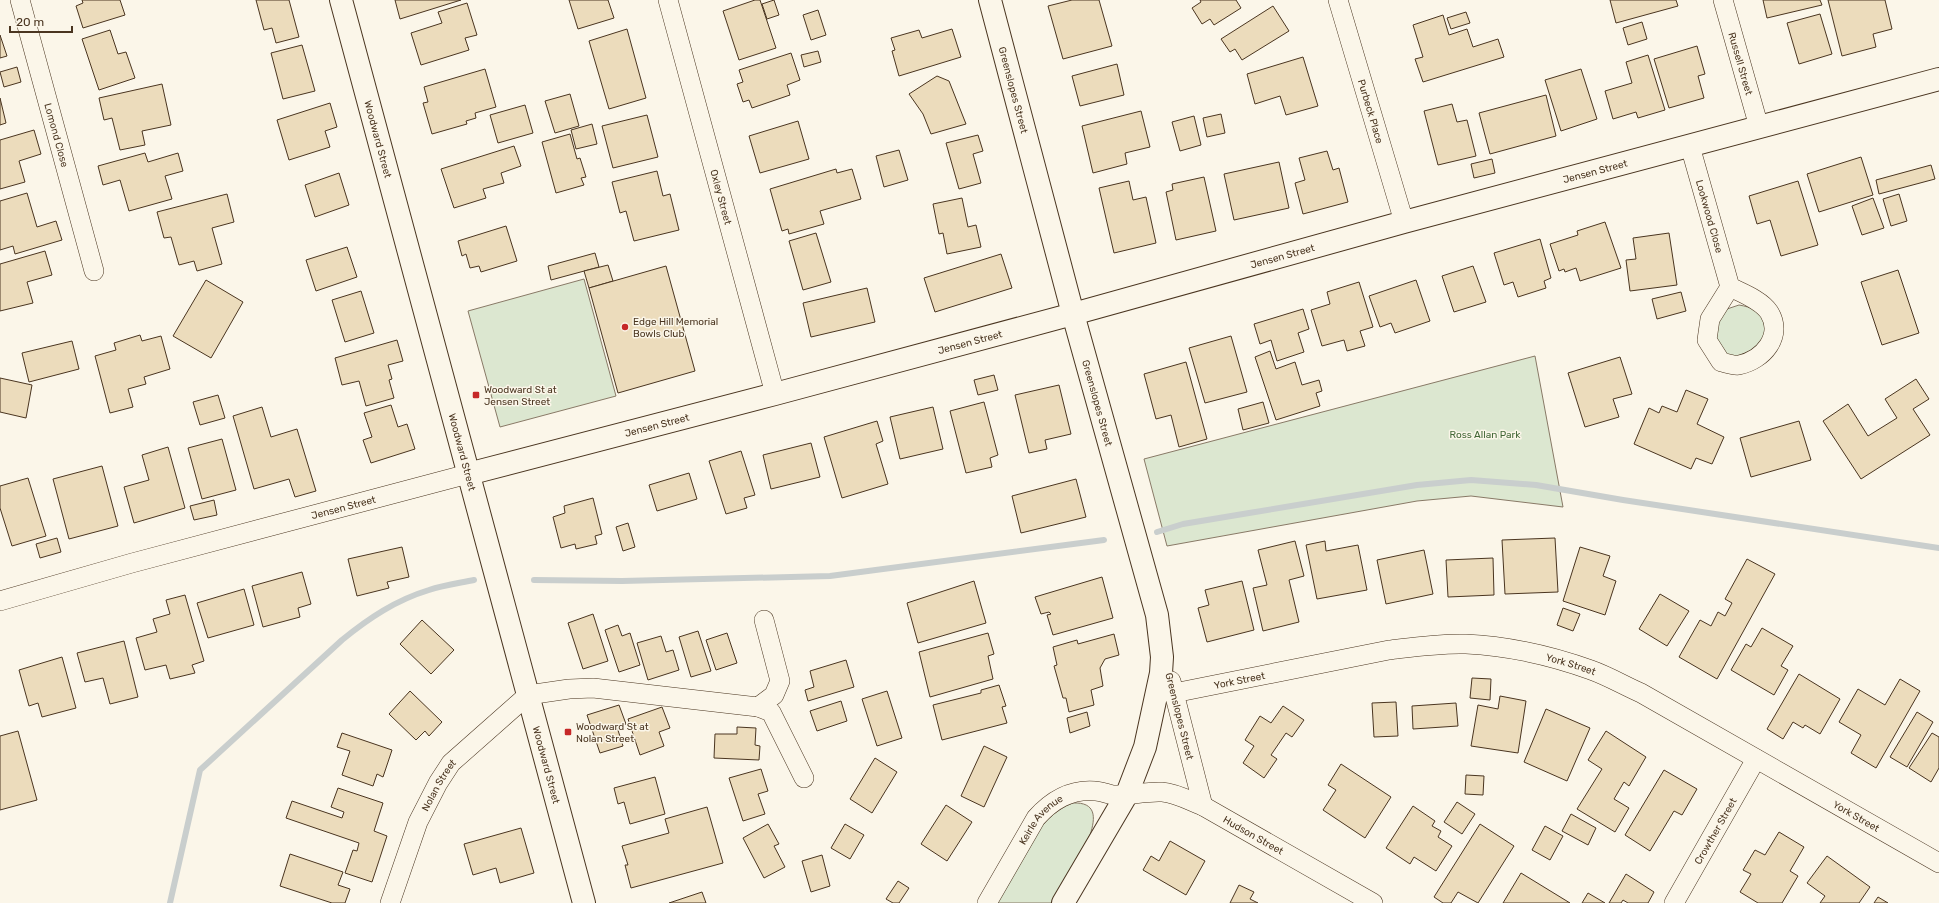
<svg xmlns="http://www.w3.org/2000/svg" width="1939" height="903" viewBox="0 0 1939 903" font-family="Rubik,sans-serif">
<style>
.green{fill:#dce7d0;stroke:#887966}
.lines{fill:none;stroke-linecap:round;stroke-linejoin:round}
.stream{stroke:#c9cecd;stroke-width:6}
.building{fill:#ecdcbc;stroke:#4a3520}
.street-casing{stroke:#4a3520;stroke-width:20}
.secondary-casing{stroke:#4a3520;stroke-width:24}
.street{stroke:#fbf6e9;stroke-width:19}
.secondary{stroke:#fbf6e9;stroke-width:22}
.poi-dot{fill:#c62828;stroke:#fbf6e9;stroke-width:1.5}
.labels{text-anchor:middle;stroke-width:3;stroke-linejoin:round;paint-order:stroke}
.street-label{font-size:10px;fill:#4a3520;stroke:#fbf6e9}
.poi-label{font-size:10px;fill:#4a3520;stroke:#fbf6e9;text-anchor:start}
.park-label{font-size:10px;fill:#436837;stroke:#fbf6e9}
</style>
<rect width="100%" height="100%" fill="#fbf6e9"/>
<g class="green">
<polygon points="584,279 616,396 500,427 468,311"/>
<path d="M1739,305C1764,309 1766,321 1765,343L1733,359L1718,349L1714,324L1724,310Z"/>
<polygon points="1535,356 1563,507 1471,496 1417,501 1167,546 1144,459"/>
<path d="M1073,803C1096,802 1096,817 1090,835L1051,903H995C1014,870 1036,816 1073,803Z"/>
</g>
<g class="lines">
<g class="stream">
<polyline points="1157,532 1183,524 1417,485 1471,480 1536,485 1623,500 1939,548"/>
<polyline points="534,580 622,581 830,576 1104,540"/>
<path d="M170,903L200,770L342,640C369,618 396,600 429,590C444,585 460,583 474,580"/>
</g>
</g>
<g class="building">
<polygon points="82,0 120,0 125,15 83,28 76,6 83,3"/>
<polygon points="256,0 289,0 299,37 276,43 272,28 264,30"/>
<polygon points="395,0 461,0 400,19"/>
<polygon points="569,0 608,0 614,18 578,29"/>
<polygon points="755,0 760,0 776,48 739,60 723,11"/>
<polygon points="774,0 779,15 767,19 762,4"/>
<polygon points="1072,0 1099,0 1112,46 1063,59 1048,6"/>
<polygon points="1200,0 1236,0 1241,8 1214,25 1210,19 1202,24 1192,8 1201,2"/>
<polygon points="1610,0 1676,0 1678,6 1616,23"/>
<polygon points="1763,0 1820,0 1822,5 1767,18"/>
<polygon points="1828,0 1885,0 1892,29 1873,34 1876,47 1842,56"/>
<polygon points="467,3 477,35 465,38 469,50 421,65 411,33 442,23 438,12"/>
<polygon points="1273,6 1289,31 1242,60 1235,49 1230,52 1221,39"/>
<polygon points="818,10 826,35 811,40 803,15"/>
<polygon points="1466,12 1470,23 1451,29 1447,18"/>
<polygon points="1820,14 1832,54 1799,64 1787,23"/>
<polygon points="1443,15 1449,35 1467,29 1473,47 1498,39 1504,57 1423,82 1415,59 1423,57 1413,25"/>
<polygon points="1642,22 1647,39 1628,45 1623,28"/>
<polygon points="627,29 646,98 609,109 589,41"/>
<polygon points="952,29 961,57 899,76 892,51 895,50 891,38 919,30 922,38"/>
<polygon points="110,30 118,54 126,52 135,78 99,90 82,39"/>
<polygon points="0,35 7,56 0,58"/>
<polygon points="302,45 315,91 283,99 271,53"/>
<polygon points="1697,46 1705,74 1698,76 1704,98 1669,108 1654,59"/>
<polygon points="818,51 821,62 804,67 801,55"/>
<polygon points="791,53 800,80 787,85 790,95 752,108 749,100 743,102 737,84 743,82 739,70"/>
<polygon points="1648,55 1665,110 1638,118 1636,112 1613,119 1605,91 1632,83 1626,62"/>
<polygon points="1303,57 1318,106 1286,115 1280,96 1255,104 1247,74"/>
<polygon points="1117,64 1124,95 1080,106 1072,76"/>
<polygon points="17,67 21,82 4,87 0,72"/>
<polygon points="485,69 496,107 475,113 476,118 466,121 467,124 432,134 423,103 428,102 424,87"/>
<polygon points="1581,69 1597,119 1561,131 1545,80"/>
<polygon points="937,76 949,81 966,124 931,134 923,114 909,94"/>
<polygon points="162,84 171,125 142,131 145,145 120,150 112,118 104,120 99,98"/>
<polygon points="570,94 579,126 555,133 545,101"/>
<polygon points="1546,95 1556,136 1490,154 1479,113"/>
<polygon points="0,98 6,123 0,125"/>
<polygon points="330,103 337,127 325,131 330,147 289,160 277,120"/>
<polygon points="1452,104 1457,122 1467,120 1476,156 1438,165 1424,111"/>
<polygon points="525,105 533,133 498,143 490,115"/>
<polygon points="1141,111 1150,147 1125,153 1127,164 1093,173 1082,126"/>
<polygon points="1221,114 1225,133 1207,137 1203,118"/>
<polygon points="647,115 658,157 613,168 602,126"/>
<polygon points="1194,116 1201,145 1180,151 1172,122"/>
<polygon points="798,121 809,159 760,173 749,136"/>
<polygon points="592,124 597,144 576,149 571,130"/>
<polygon points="34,130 41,154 19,161 25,182 0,189 0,140"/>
<polygon points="570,134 577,159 580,158 586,177 581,178 584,185 556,193 542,142"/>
<polygon points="978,135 983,151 973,154 981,183 959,189 946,143"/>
<polygon points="514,146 521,166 501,173 504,183 483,189 486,198 454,208 441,169"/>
<polygon points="899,150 908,180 884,187 876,156"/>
<polygon points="1327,151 1333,170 1339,168 1348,202 1303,214 1295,183 1305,180 1299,158"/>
<polygon points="145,153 148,162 178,153 183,171 165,176 172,199 129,211 120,180 103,185 98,166"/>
<polygon points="1861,157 1873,195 1819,212 1807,174"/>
<polygon points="1492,159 1495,173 1474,178 1471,164"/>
<polygon points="1279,162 1289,208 1234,220 1224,174"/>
<polygon points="1931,165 1935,179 1879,194 1876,180"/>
<polygon points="836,169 837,173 852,169 861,199 820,211 824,224 789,234 788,229 782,231 770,189"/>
<polygon points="657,171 663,196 670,194 679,230 634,241 626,211 620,213 612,182"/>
<polygon points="339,173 349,205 315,217 305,185"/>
<polygon points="1204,177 1216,231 1176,240 1166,192 1173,190 1172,184"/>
<polygon points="1129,181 1133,200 1146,197 1156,243 1114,253 1099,188"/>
<polygon points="1798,181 1818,245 1781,256 1770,220 1757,224 1749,196"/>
<polygon points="27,193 37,227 56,221 62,240 15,254 13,246 0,250 0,201"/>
<polygon points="227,194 234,222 212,228 222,264 197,271 194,261 179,265 171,237 164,238 157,212"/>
<polygon points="1899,194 1907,221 1891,226 1883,199"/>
<polygon points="962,198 968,227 976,225 981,247 947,254 943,233 939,234 933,204"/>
<polygon points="1873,198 1884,228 1862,235 1852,206"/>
<polygon points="1605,222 1621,268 1580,281 1576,268 1565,272 1564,269 1559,271 1550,244 1578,235 1577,231"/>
<polygon points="506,226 517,261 481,272 479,266 470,268 466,254 462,256 458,241"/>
<polygon points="816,233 831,282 803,290 789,241"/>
<polygon points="1669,233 1677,285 1630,291 1626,260 1636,259 1633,238"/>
<polygon points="1540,239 1551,278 1544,281 1546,288 1518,297 1513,282 1504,285 1494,253"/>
<polygon points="347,247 357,277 316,291 306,260"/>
<polygon points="45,251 52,275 27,282 33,303 0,311 0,264"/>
<polygon points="595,253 599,267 551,280 548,266"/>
<polygon points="1001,254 1012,288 935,312 924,278"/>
<polygon points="608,265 613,281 589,288 584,271"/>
<polygon points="666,266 695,371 618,393 589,288"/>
<polygon points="1473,266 1486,302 1454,312 1442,276"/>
<polygon points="1898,270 1919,333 1882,345 1861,282"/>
<polygon points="206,280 243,302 211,358 173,336"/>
<polygon points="1416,280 1430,321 1395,333 1391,323 1380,327 1369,296"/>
<polygon points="1359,282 1373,327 1360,331 1365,346 1347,351 1344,340 1322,346 1311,310 1330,304 1327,292"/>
<polygon points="867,288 875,322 811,337 803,303"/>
<polygon points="361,291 374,333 345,342 332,300"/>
<polygon points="1681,292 1686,311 1657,319 1652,299"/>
<polygon points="1303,309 1309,329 1298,333 1304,352 1277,361 1271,340 1260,344 1254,324"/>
<polygon points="140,335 142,341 161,336 170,369 144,377 146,384 128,389 133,407 110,413 95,356 116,350 114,343"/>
<polygon points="1231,336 1247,392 1205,403 1189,348"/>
<polygon points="397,340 403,361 388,365 392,379 389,380 394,398 366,406 359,381 342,385 335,358"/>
<polygon points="72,341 79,369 29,382 22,353"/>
<polygon points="1270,351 1276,369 1295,362 1302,385 1319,380 1322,391 1316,393 1320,406 1276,420 1255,357"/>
<polygon points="1620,357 1632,394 1613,399 1619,417 1585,427 1568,373"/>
<polygon points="1186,362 1207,439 1179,447 1171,415 1156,419 1144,374"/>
<polygon points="994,375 998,390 978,395 974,380"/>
<polygon points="0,378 32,385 26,418 0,412"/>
<polygon points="1916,379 1929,399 1913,409 1930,435 1861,479 1823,421 1848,404 1868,436 1897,418 1885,399"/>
<polygon points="1059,385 1071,434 1045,440 1047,449 1029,453 1015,395"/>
<polygon points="1686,390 1708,399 1697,424 1724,437 1712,464 1696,458 1691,469 1634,444 1649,408 1659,413 1662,406 1677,412"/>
<polygon points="218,395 225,418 200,425 193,402"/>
<polygon points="984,402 998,455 990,458 992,467 966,473 950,411"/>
<polygon points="1263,402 1269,423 1243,430 1238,409"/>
<polygon points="391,405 398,427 407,424 415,449 371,463 363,440 372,437 364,413"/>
<polygon points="262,407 271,437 297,429 316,491 295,497 289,479 254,489 233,416"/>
<polygon points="933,407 943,449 900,459 890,417"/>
<polygon points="877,421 883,441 876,444 888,484 842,498 824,437"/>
<polygon points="1799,421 1811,460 1751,477 1740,438"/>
<polygon points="222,439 236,490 202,499 188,448"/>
<polygon points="811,443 820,477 771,489 763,455"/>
<polygon points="168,447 185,508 134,523 124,487 149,480 142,455"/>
<polygon points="741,451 755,495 744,498 747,508 726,514 709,461"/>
<polygon points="102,466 118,526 69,539 53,479"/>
<polygon points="689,473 697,499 657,511 649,485"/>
<polygon points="28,478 46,536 12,546 0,508 0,486"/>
<polygon points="1076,479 1086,517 1021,533 1012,496"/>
<polygon points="593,498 602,534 595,536 597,544 576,549 575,544 561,548 553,517 565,513 564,506"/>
<polygon points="214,500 217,515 194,520 190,506"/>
<polygon points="628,523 635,547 623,551 616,527"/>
<polygon points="57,538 61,552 40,558 36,544"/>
<polygon points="1555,538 1558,592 1505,594 1502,540"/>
<polygon points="1295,541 1304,576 1289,580 1299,622 1263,631 1253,588 1267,585 1258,550"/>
<polygon points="1325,541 1326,551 1358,545 1367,590 1317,599 1306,545"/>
<polygon points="402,547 409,577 387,582 389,588 357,596 348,559"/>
<polygon points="1580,547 1610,556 1603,576 1616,581 1605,615 1563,601"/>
<polygon points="1424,550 1433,594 1386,604 1377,560"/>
<polygon points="1493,558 1494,595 1448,597 1446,560"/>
<polygon points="1747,559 1775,574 1717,679 1679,657 1700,620 1711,626 1718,612 1725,616 1732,603 1725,599"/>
<polygon points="302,572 311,604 298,608 300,617 263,627 252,586"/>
<polygon points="1102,577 1113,618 1053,635 1047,615 1051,614 1049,612 1041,614 1035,597"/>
<polygon points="974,581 986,623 918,643 907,603"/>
<polygon points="1242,581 1254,630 1207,642 1198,608 1209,605 1205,590"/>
<polygon points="244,589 254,625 208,638 197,603"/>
<polygon points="1660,594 1689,611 1667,646 1639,629"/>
<polygon points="185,595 204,661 192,665 195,673 170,679 166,665 145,670 136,638 157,632 153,619 170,614 166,600"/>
<polygon points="1563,608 1580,614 1573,631 1557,625"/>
<polygon points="593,614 608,661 583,669 568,623"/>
<polygon points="422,620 454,650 431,674 400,644"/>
<polygon points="618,625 622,636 630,633 640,665 619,672 605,630"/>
<polygon points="1762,628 1793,646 1781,666 1788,670 1774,695 1731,670 1746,644 1751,647"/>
<polygon points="698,631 711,671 691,677 679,637"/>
<polygon points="727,633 737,663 716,670 706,640"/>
<polygon points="988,633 994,654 988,656 993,679 930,697 919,652"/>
<polygon points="1114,634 1119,655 1105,659 1100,668 1103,686 1091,690 1094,705 1069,712 1066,698 1063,698 1054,666 1057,665 1053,647 1077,640 1078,644"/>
<polygon points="661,636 666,652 673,650 679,670 648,680 637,643"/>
<polygon points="124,641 138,697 110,704 103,678 85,682 77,653"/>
<polygon points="62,657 76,708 42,717 38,703 29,706 19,670"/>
<polygon points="846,660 854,687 808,701 805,690 814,687 810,671"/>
<polygon points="1799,674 1840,699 1820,734 1805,725 1803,728 1793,722 1783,739 1767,729"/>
<polygon points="1472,678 1491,679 1490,700 1470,698"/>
<polygon points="1900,679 1920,691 1876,768 1851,753 1861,735 1839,722 1858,689 1885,705"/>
<polygon points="999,685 1006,706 1002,707 1007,723 942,740 933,705 981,693 981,690"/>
<polygon points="410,691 442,722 429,736 425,731 416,740 389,714"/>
<polygon points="887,691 902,738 877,746 862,699"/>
<polygon points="1500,696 1526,701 1518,753 1471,746 1478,705 1498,709"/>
<polygon points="841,701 847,721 817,731 810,711"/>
<polygon points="1396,702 1398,736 1374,737 1372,703"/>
<polygon points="1456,703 1458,726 1413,729 1412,706"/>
<polygon points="619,705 626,724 617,727 623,746 600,753 587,715"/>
<polygon points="1283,706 1304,720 1292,737 1286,733 1271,755 1277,759 1264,778 1243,763 1254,746 1245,740 1260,716 1271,723"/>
<polygon points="662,707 670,728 659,732 664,746 640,755 628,719"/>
<polygon points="1546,709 1590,728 1567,781 1524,762"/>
<polygon points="1087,712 1090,726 1070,733 1067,718"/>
<polygon points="1917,712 1933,722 1907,767 1890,757"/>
<polygon points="737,727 756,728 755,745 760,746 759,760 714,758 715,734 737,734"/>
<polygon points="18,731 37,800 0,810 0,736"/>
<polygon points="1606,731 1646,757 1629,786 1624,782 1614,799 1629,808 1615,832 1577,809 1602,769 1588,760"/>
<polygon points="342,733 392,750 383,777 377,774 373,786 342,775 350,751 337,747"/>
<polygon points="1932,733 1939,737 1939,768 1931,782 1909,768"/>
<polygon points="984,746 1007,757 984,807 961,796"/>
<polygon points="875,758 897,772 872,813 850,799"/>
<polygon points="1341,764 1391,797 1365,838 1323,810 1336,790 1328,785"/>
<polygon points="761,769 768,791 758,794 765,814 743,821 729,778"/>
<polygon points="1664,770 1697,789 1682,815 1674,811 1650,851 1625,835"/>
<polygon points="1466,775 1484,776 1483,795 1465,794"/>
<polygon points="655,777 665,814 630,824 624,802 618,804 614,788"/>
<polygon points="338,788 383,803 374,831 387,836 372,882 345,873 353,850 357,851 359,843 286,818 292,801 342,818 344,812 331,807"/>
<polygon points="1457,802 1475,814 1462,834 1444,822"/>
<polygon points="946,805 972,822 947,861 921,844"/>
<polygon points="1413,806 1435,821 1432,826 1441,831 1438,837 1452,846 1436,871 1414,857 1410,864 1386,848"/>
<polygon points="707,807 723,863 631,888 625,865 628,865 622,846 669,833 665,819"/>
<polygon points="1571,814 1596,828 1588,845 1562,831"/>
<polygon points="768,824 779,844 774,846 785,867 764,878 743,838"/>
<polygon points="845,824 864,835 850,859 831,848"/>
<polygon points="1480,824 1514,846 1478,903 1458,892 1451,903 1443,903 1434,897"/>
<polygon points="1545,826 1563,836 1550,860 1532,850"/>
<polygon points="521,828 534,873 500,883 496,868 473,875 464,844"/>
<polygon points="1779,832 1804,847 1790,871 1798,876 1782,903 1758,903 1740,892 1751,874 1743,870 1755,850 1765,855"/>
<polygon points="1170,841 1205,861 1186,895 1143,870 1151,856 1159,861"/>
<polygon points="290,854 343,872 338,885 350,889 345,903 332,903 280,886"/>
<polygon points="822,855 830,886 811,892 802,861"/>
<polygon points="1827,856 1870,887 1859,903 1820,903 1825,896 1807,883"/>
<polygon points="1521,873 1570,903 1503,903"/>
<polygon points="1626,874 1654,892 1648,903 1628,903 1623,900 1621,903 1609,903"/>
<polygon points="898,881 909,888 899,903 893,903 886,899"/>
<polygon points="1239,885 1254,892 1250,899 1258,903 1230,903"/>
<polygon points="702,892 706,903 669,903"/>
<polygon points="1588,893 1605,903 1582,903"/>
<polygon points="1878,897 1888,903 1874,903"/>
</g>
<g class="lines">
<defs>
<g id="street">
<path id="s1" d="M20,0L94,271"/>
<path id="s2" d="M668,0L775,394"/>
<path id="s3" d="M1338,0L1404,222"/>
<path id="s4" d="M1723,0L1759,127"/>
<path id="s5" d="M1690,146L1730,287L1710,319L1707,340L1721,362C1726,363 1734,366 1739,365C1763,360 1784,336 1769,312C1761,300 1742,293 1730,287"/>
<path id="s6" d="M0,601L132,563L468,474"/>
<polyline points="1171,681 1203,806"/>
<path id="s7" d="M1158,690L1174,693L1389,650C1414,647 1440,643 1466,644C1507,646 1552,656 1591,670C1608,676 1625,686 1641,693L1939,863"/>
<polyline points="758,707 774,695 780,681 764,620"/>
<path id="s8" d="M390,903L418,822L438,783L451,763L528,695L569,689L593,688L758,707L771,712L804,778"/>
<path id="s9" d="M987,903L1036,818C1052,800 1070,789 1095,791C1101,791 1107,794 1113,795C1129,796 1146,791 1162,792C1176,793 1190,801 1203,806L1373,903"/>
<path id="s10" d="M1674,903L1756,759"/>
</g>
<g id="secondary">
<path id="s11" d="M341,0L584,903"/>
<path id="s12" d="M990,0L1073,314L1157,615L1162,657L1161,673L1145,747L1127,794L1063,903"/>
<path id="s13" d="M468,474L775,394L1073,314L1404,222L1939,79"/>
</g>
</defs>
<use href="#street" class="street-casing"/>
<use href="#secondary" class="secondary-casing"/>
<use href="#street" class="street"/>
<use href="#secondary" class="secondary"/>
</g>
<g class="poi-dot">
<circle cx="625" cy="327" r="4"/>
<rect x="472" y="391" width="8" height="8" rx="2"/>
<rect x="564" y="728" width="8" height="8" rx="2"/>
</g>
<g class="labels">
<g class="street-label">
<text dy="4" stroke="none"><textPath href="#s4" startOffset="66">Russell Street</textPath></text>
<text dy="4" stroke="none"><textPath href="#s12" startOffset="93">Greenslopes Street</textPath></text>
<text dy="4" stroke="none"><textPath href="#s3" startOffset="116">Purbeck Place</textPath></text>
<text dy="4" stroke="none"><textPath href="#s1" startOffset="140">Lomond Close</textPath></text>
<text dy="4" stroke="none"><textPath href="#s11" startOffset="144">Woodward Street</textPath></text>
<text dy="4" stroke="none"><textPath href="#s13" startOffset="1167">Jensen Street</textPath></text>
<text dy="4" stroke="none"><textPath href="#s2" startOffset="204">Oxley Street</textPath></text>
<text dy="4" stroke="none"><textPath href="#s5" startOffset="73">Lookwood Close</textPath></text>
<text dy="4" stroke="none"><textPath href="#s13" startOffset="843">Jensen Street</textPath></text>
<text dy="4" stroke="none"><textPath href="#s13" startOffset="519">Jensen Street</textPath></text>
<text dy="4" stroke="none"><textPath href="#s12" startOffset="417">Greenslopes Street</textPath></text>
<text dy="4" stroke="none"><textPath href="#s13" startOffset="195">Jensen Street</textPath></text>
<text dy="4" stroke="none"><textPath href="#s11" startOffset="468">Woodward Street</textPath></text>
<text dy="4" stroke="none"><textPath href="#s6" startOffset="356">Jensen Street</textPath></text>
<text dy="4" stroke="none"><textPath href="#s7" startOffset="420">York Street</textPath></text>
<text dy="4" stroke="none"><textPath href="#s7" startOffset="83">York Street</textPath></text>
<text transform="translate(1180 716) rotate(76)" y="4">Greenslopes Street</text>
<text dy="4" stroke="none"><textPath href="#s11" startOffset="792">Woodward Street</textPath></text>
<text dy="4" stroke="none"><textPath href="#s8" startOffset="128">Nolan Street</textPath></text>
<text dy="4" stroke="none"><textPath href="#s7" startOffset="744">York Street</textPath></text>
<text dy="4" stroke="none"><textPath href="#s9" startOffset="100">Keirle Avenue</textPath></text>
<text dy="4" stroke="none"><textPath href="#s10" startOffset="83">Crowther Street</textPath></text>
<text dy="4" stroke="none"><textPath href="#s9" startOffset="335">Hudson Street</textPath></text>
</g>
<g class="poi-label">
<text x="633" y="325">Edge Hill Memorial<tspan x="633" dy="12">Bowls Club</tspan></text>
<text x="484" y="393">Woodward St at<tspan x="484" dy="12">Jensen Street</tspan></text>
<text x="576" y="730">Woodward St at<tspan x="576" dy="12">Nolan Street</tspan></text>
</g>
<g class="park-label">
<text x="1485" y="438">Ross Allan Park</text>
</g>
</g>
<path d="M10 26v6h62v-6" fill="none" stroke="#4a3520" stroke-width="2"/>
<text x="16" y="26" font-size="12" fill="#4a3520" stroke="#fbf6e9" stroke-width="3" paint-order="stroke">20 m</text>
</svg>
